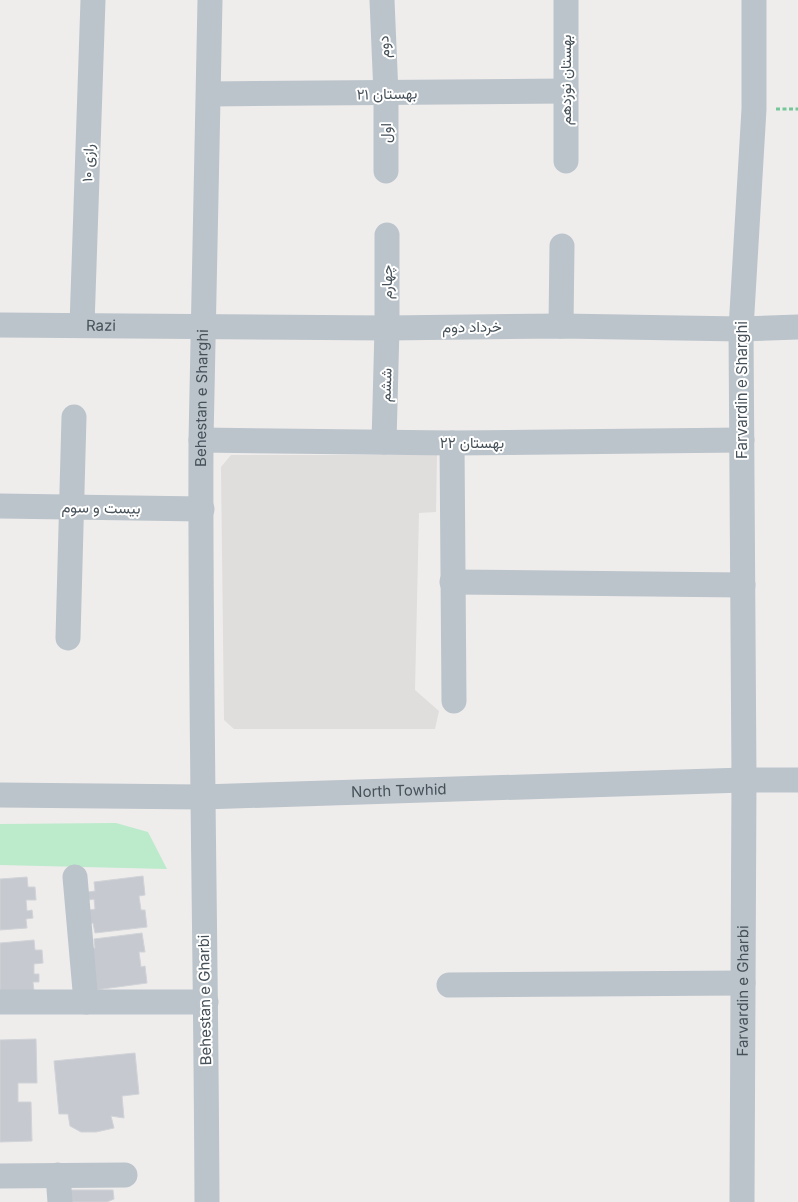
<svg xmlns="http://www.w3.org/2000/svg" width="798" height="1202" viewBox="0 0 798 1202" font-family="Inter,Vazirmatn,sans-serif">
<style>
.education{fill:#e0dddd}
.green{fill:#bbebcb}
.building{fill:#c6c9cf;stroke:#d0d3d7}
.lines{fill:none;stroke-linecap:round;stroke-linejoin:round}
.path{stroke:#75c79a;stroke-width:3;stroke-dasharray:4 2.5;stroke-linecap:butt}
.minor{stroke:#bbc4cb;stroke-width:25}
.labels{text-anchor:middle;stroke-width:4;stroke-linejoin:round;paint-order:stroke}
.street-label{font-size:15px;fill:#455058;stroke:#fff}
</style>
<rect width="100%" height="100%" fill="#efecec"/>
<polygon class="education" points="231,455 437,455 436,512 419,513 415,690 439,711 435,729 234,729 224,720 221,467"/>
<polygon class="green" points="116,823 148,832 167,869 0,865 0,824"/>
<g class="building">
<polygon points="143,876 145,895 139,896 141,910 145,910 147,927 95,933 93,923 87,924 85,911 95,909 94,899 89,900 88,892 95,891 94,882"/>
<polygon points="27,877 28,887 35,887 36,900 26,900 27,911 32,910 33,918 26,919 27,928 0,930 0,879"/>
<polygon points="142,933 145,952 139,952 141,967 145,966 147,983 95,990 88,948 95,948 94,939"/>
<polygon points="34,940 35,950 42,950 43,963 34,964 34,974 39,974 39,982 33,982 34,991 0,994 0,943"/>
<polygon points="36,1039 37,1083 18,1083 18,1102 31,1102 32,1141 0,1142 0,1040"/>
<polygon points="135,1053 139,1094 122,1096 124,1118 111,1116 114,1128 96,1132 81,1132 70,1126 68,1114 59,1114 54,1061"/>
<polygon points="62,1190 113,1190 114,1199 107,1202 53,1202"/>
</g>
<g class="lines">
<polyline class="path" points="776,109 798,109"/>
<g class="minor">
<polyline points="382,0 386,94 386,171"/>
<polyline points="566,0 566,161"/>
<polyline points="209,94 566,91"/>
<path id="s1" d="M0,325L387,328L561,326L741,329L798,327"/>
<polyline points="82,325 93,0"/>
<polyline points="561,326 562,246"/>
<polyline points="201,440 452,443 742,440"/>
<polyline points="384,442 387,328 387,235"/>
<polyline points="452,443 454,701"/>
<polyline points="0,506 202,509"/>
<polyline points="452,582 743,585"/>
<polyline points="68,638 74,417"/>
<path id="s2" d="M0,795L202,797L744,780H798"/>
<polyline points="75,877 86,1002"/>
<polyline points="449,985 743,983"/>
<polyline points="0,1002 206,1002"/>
<polyline points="58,1175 60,1202"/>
<polyline points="0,1176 125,1175"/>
<path id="s3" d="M207,1202C206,948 200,695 201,441C203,294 208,147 210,0"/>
<path id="s4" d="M742,1202L744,780L741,329L754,109V0"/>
</g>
</g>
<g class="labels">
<g class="street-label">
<text transform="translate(384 47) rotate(-93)" y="5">دوم</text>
<text transform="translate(566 80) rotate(-90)" y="5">بهستان نوزدهم</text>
<text transform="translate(387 94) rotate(-1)" y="5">بهستان ۲۱</text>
<text transform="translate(386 133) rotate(-90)" y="5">اول</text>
<text transform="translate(88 163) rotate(-88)" y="5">رازی ۱۰</text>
<text transform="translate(387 282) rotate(-90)" y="5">چهارم</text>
<text dy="5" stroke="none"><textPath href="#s1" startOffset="101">Razi</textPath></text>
<text transform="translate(472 327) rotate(-1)" y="5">خرداد دوم</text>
<text transform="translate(386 385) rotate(-88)" y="5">ششم</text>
<text transform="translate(742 390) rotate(-90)" y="5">Farvardin e Sharghi</text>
<text dy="5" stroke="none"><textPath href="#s3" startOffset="804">Behestan e Sharghi</textPath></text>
<text x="472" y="448">بهستان ۲۲</text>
<text transform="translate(101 508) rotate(1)" y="5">بیست و سوم</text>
<text dy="5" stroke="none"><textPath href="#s2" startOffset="399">North Towhid</textPath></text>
<text dy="5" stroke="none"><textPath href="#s4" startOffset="211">Farvardin e Gharbi</textPath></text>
<text transform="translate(205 1000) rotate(-91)" y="5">Behestan e Gharbi</text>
</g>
</g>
</svg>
